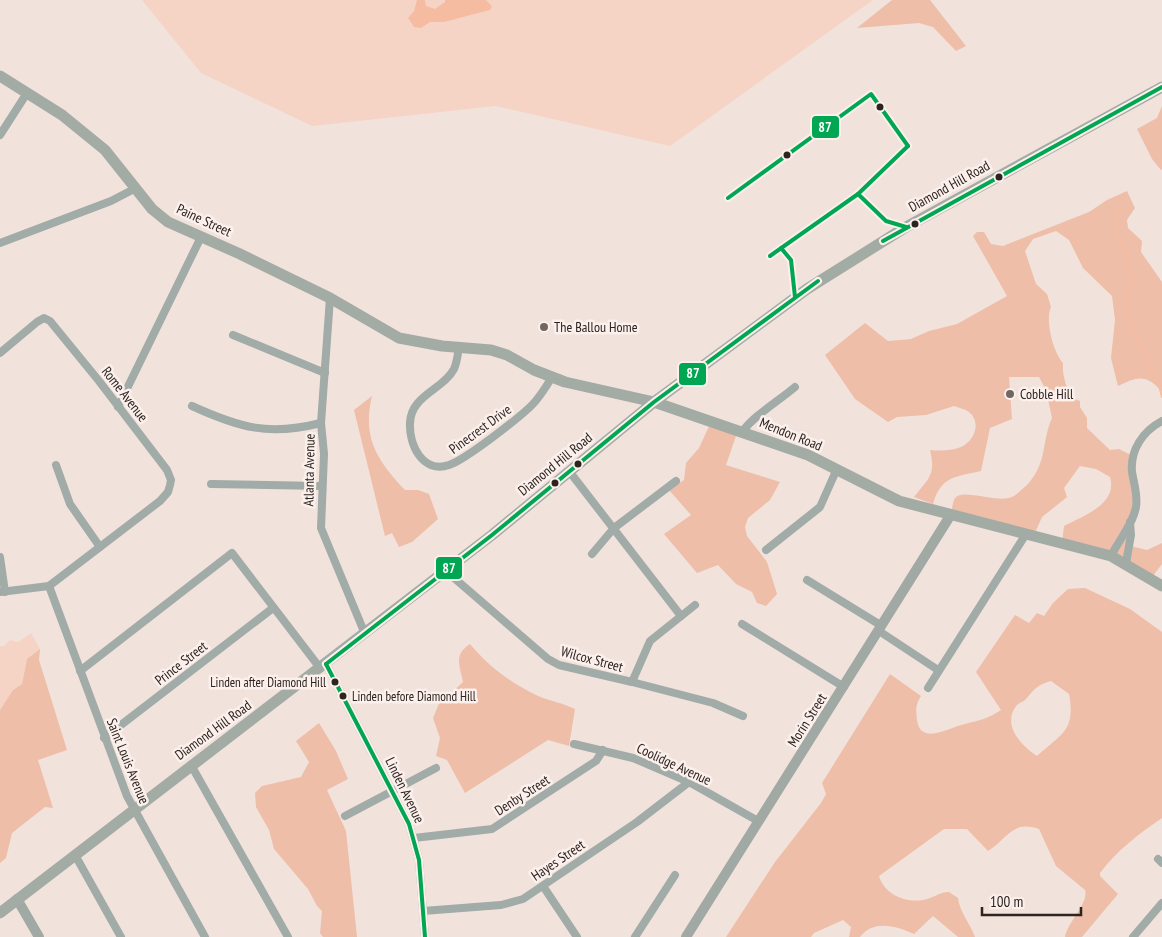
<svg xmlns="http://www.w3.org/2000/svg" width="1162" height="937" viewBox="0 0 1162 937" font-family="'PT Sans Narrow',sans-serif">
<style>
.green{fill:#f5d4c6}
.forest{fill:#eebea8;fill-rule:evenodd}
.water{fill:#f6bca1}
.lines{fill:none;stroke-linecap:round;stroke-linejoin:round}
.stream{stroke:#f6bca1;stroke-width:2}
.street{stroke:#a1aba7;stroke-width:8}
.secondary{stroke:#a1a9a5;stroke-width:10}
.primary{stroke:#a3aba5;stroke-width:11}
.bus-1-casing{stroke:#fbf0ec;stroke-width:8}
.bus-1{stroke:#00a651;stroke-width:4}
.bus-dot{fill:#2d231f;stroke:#fbf0ec;stroke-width:2}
.poi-dot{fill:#726661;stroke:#fbf0ec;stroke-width:2}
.labels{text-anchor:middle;stroke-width:5;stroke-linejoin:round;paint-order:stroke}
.bus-label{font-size:13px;fill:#2d231f;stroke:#fbf0ec;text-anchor:end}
.street-label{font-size:14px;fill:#2d231f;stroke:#fbf0ec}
.poi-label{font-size:14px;fill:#2d231f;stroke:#fbf0ec;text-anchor:start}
.line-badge{stroke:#fbf0ec;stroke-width:2}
.badge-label{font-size:14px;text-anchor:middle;font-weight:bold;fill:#fff}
</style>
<rect width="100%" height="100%" fill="#f2e2dc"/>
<g class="green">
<polygon points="142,0 873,0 670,146 496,106 312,126 201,73"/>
<polygon points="31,633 40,649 27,659 22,684 13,690 0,710 0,646 4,646 10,640 18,642"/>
</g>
<g class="forest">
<polygon points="892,0 930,0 966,46 956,51 933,27 919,23 857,28"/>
<polygon points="1162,106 1162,169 1161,170 1152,159 1137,129 1157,118"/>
<path d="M1127,191L1135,208L1127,220L1128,228L1142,241L1141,252L1162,282V392C1147,374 1138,376 1118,386L1111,358L1115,320L1112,296L1083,268L1069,240L1056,231L1033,239L1025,251L1036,284L1047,294L1051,307C1045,320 1053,352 1063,363C1062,375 1067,397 1080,401V407L1087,418V428L1110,450L1119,449L1133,456L1136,493L1131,546L1147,550L1162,543V564L1152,577L1062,542L1064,526C1083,516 1118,504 1110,477L1096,469L1080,466L1064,488L1067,497L1042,517L1034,535L951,515C952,511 952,505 954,500C959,486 996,504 1012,497C1018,494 1022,489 1027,485C1048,462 1041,443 1052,418L1046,390L1039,377H1009L1012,419L990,428L981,471C955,477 941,476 933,504L914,497C929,478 936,475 930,450C940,451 951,451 961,447C974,441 982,423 969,412C965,409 959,408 954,406L926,415L897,417L888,422L855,399L825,355L865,323L888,341L911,339L929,331L957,324L1007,296L973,236L977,232H984L991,244L1003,246L1089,212L1107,200Z"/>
<path d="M372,396C362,438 377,460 405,490H418L429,494L438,519L412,542L399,547L392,533L385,536L354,410Z"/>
<polygon points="711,422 737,433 726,465 780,482 770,500 748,518 745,527 747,536 767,562 777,594 766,606 757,603 752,592 736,584 718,565 697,573 664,534 691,515 669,490 684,480 686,463 699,448"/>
<path d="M1085,588L1130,609L1162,632V818C1139,834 1117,850 1100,873V876L1118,894L1082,937H1065C1068,921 1089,903 1085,890L1056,866L1039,829C1012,820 1008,838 988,851L967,829H944L879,876C884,894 905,903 923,900C932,899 939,892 949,892L958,898C960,913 970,923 975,937H958L933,916L914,934C897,926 873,919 860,937H849L851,927L843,920L814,933L811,937H726L775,862L821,803L826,794L822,783L890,674L921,696C915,706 916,709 917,720C920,744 945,730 958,726C974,721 987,720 1001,710L976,672L1015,615L1029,623L1037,613L1044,616L1053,603L1068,589ZM1051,681L1069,694C1076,731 1061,734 1037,756C1021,746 1001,724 1017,705C1020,702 1024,702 1027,698C1034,689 1039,684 1051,681Z"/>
<path d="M470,644C489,667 511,683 538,696C550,701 563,703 575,709L569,746L548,740L465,793L447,760L436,756L440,738L433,718L443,694L451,693L463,682C460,666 453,655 470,644Z"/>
<polygon points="40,649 39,660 67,750 38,760 53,808 45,807 12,833 6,858 0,863 0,710 13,690 22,684 27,659"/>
<polygon points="319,723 336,751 348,779 327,790 346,831 357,937 323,937 320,933 322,911 317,906 308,889 274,849 269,830 256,807 255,793 262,786 301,777 309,762 296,741"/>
</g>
<polygon class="water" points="417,0 425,0 426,6 435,9 445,2 445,0 486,0 492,6 490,10 444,22 430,22 421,28 414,27 408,18 414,11"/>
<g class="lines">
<polyline class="stream" points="1124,208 1116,217 1115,223 1116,231 1128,256 1131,270 1127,312 1131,328 1142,344 1148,367 1157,377 1162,397"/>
<g class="street">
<polyline points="0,135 27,93"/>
<polyline points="0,243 111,201 136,188"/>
<polyline points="330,298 321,423 324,454 321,528 365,634"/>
<polyline points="233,335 325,373"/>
<path d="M459,346C458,353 457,363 454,369C443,390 411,395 410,423C409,444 422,474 449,465C465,460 519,418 532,405C540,397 546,387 552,377"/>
<polyline points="0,353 37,322 44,318 50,321 99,381 167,470 171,480 170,485 168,492 160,501 49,586 0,592"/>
<path d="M192,406C240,428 269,436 321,423"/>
<polyline points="118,407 201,237"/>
<path d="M743,431C753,416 780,400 795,387"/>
<polyline points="56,465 70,504 100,547"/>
<polyline points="569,471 681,616"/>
<polyline points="211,484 321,486"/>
<polyline points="766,550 820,507 836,471"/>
<polyline points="592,554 614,528 676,481"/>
<path d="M1111,556C1119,540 1133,524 1136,507C1138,495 1134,484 1132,472C1130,450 1143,431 1162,421"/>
<polyline points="0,557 5,592"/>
<polyline points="1126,563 1131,535 1130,522"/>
<polyline points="446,571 548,659 559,665 632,682 650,641 695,605"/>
<polyline points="807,580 882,626"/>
<polyline points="49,586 127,796 205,937"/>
<polyline points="742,624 844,687"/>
<polyline points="879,631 938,670"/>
<polyline points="326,664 409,824 419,860 425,937"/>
<polyline points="80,671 232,553 320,668"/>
<polyline points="632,682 713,703 743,716"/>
<polyline points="928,688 1026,534"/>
<polyline points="104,738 273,608"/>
<polyline points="574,744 633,758 689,782 758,821"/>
<polyline points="191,765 288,937"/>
<polyline points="345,816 436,768"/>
<polyline points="414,838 492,829 596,761 603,750"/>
<polyline points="75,855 121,937"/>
<polyline points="1158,859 1162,863"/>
<polyline points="543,886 577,937"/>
<polyline points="423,911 501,905 523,899 637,822 689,782"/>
<polyline points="635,937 675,875"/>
<polyline points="1133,937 1162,903"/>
</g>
<g class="secondary">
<polyline points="17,899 39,937"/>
<polyline points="686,937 950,516"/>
</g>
<g class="primary">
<polyline points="0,76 62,115 105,150 152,209 168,222 240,254 330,298 399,338 442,346 491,350 507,355 534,370 565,382 654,402 808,455 899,501 1111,556 1162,586"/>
<polyline points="0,913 492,535 654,402 807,289 906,227 1162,87"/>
</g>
<defs>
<g id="bus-1">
<polyline points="858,194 886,221 906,227"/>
<polyline points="728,198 871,94 908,146"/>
<polyline points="883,241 1162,87"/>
<polyline points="781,248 791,260 795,297"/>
<polyline points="770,256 858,194 908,146"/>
<polyline points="326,664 492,535 654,402 818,281"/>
<polyline points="326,664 409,824 419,860 425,937"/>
</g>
</defs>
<use href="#bus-1" class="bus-1-casing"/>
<use href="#bus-1" class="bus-1"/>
</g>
<g class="bus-dot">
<circle cx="880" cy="107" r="4.5"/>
<circle cx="787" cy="155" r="4.5"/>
<circle cx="999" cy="177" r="4.5"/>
<circle cx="915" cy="224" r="4.5"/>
<circle cx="578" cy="464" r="4.5"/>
<circle cx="555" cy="483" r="4.5"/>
<circle cx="335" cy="682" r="4.5"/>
<circle cx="343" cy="696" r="4.5"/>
</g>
<g class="poi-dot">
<circle cx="544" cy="327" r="5"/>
<circle cx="1010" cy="394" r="5"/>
</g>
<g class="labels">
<g class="bus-label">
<text x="326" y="687">Linden after Diamond Hill</text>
<text x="352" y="701" text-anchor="start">Linden before Diamond Hill</text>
</g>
<g class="street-label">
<text transform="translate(949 186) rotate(-29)" y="5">Diamond Hill Road</text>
<text transform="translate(204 220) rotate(25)" y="5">Paine Street</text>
<text transform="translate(125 394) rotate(52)" y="5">Rome Avenue</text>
<text transform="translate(480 429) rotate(-36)" y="5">Pinecrest Drive</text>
<text transform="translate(791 434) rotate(22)" y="5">Mendon Road</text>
<text transform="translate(555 464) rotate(-39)" y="5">Diamond Hill Road</text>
<text transform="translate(309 470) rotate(-89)" y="5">Atlanta Avenue</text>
<text transform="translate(592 659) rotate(15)" y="5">Wilcox Street</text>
<text transform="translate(181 663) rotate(-38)" y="5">Prince Street</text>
<text transform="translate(807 720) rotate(-58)" y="5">Morin Street</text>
<text transform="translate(213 730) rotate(-36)" y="5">Diamond Hill Road</text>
<text transform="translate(128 761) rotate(68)" y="5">Saint Louis Avenue</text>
<text transform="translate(674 764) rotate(25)" y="5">Coolidge Avenue</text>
<text transform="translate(405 790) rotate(64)" y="5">Linden Avenue</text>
<text transform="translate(522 795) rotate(-33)" y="5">Denby Street</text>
<text transform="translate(558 860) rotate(-34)" y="5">Hayes Street</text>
</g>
<g class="poi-label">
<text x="554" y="332">The Ballou Home</text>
<text x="1020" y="399">Cobble Hill</text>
</g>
</g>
<g class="line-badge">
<rect x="811" y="115" width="29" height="24" rx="5" fill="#00a651"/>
<rect x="678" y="362" width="29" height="24" rx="5" fill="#00a651"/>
<rect x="435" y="556" width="28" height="24" rx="5" fill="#00a651"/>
</g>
<g class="badge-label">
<text x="825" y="132">87</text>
<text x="693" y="378">87</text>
<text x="449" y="573">87</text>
</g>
<path d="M982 907v8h99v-8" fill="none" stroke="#2d231f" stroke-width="2.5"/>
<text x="990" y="907" font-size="15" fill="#2d231f" stroke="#fbf0ec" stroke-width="4" paint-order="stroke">100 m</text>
</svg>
